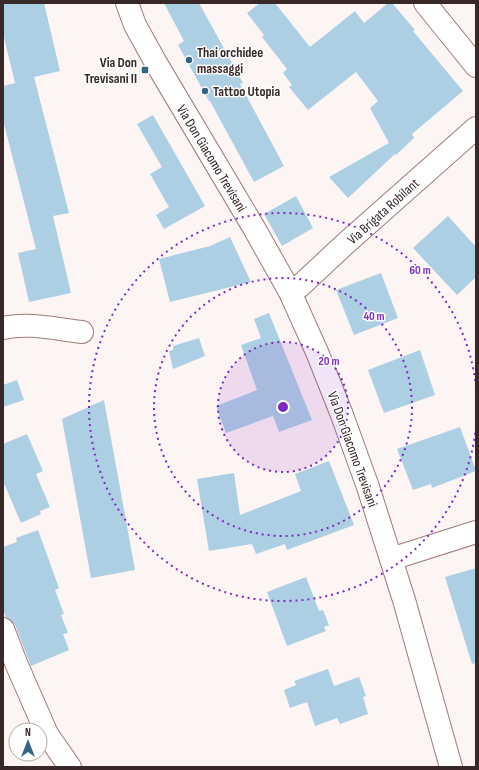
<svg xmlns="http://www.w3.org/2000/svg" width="479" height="770" viewBox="0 0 479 770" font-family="'Sofia Sans Condensed',sans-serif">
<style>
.building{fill:#adcfe4}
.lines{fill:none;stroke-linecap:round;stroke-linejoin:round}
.minor-casing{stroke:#9f7a7a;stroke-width:24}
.minor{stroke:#fff;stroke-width:22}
.ring{fill:none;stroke:#7b2cbf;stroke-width:2;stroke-dasharray:2 4}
.poi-dot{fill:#316582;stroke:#fff;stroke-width:1.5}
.labels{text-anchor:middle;stroke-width:3;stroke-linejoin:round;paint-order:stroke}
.poi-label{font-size:14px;font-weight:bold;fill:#382828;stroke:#fff;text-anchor:start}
.street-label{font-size:14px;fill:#382828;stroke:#fff}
.centre{fill:#7b2cbf;stroke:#fff;stroke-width:2}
.ring-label{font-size:12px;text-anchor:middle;font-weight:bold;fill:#7b2cbf;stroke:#fff;stroke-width:3;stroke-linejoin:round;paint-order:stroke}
</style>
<rect width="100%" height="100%" fill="#fdf4f4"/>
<g class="building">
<polygon points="3,3 44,3 60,71 34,77 69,213 53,216 71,293 29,302 18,253 36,249 3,120 3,86 15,83 3,33"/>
<polygon points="164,3 199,3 243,83 240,84 284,166 254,182 210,101 209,101 178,45 184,41"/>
<polygon points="260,3 275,3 310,47 355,11 364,23 388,3 392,3 415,30 413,31 463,91 412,134 414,138 396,155 395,154 348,198 329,177 389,143 370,108 378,101 356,72 308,110 289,87 292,85 283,73 287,69 262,37 264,35 247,13"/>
<polygon points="153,115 205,206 164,229 156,215 169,207 150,174 162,167 137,124"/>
<polygon points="296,196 313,228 282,246 264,214"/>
<polygon points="448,216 476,247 476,277 457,295 413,248"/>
<polygon points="230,237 251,282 170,302 159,259 210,246"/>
<polygon points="381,273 398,318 354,335 336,290"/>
<polygon points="269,313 312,420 279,432 273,416 226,433 216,406 257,390 241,345 261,338 254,319"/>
<polygon points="199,338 205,356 173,369 169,351 173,350 173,346"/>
<polygon points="420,350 435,395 384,413 368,370"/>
<polygon points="17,380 24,400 3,407 3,385"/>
<polygon points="104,400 135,570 91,578 62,419"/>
<polygon points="460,427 476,471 432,488 431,484 413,490 397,449"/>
<polygon points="27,434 43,471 36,474 50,507 40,511 41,514 21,523 3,481 3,444"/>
<polygon points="329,461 354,525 287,550 285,544 256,554 252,544 209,551 197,479 234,473 240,515 301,491 295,474"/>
<polygon points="38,530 59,588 55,590 64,614 61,615 68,633 63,634 69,650 31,666 15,625 11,620 6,617 3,609 3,547 17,542 16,538"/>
<polygon points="476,568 476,663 472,664 445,577"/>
<polygon points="306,577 319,611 323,610 329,625 324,627 326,631 287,646 267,592"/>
<polygon points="328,669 334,686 359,677 366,696 363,697 368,714 340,724 337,718 315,726 307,702 290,708 284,690 296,685 294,681"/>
</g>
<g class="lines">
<defs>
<g id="minor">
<polyline points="127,3 135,25 156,63 254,228 290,292 317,352 342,415 368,487 404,600 451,767"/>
<polyline points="425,3 476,66"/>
<polyline points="290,292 299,287 345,244 476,128"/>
<path d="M3,328C28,322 56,329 82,332"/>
<polyline points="391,559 476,532"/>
<polyline points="3,629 16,663 47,734 70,767"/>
</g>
</defs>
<use href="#minor" class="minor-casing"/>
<use href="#minor" class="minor"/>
</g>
<circle cx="283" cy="407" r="65" fill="#7b2cbf" fill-opacity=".12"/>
<g class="ring">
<circle cx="283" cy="407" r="65"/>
<circle cx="283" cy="407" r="129"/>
<path d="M476 427A194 194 0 1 1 476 387"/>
</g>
<g class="poi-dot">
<circle cx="189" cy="60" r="4"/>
<rect x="141" y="66" width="8" height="8" rx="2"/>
<circle cx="205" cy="91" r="4"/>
</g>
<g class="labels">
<g class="poi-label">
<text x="197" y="57">Thai orchidee<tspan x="197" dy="16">massaggi</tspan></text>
<text x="137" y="67" text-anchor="end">Via Don<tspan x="137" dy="16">Trevisani II</tspan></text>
<text x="213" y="96">Tattoo Utopia</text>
</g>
<g class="street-label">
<text transform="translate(212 158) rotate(59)" y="5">Via Don Giacomo Trevisani</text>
<text transform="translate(383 211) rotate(-42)" y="5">Via Brigata Robilant</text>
<text transform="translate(353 449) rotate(70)" y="5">Via Don Giacomo Trevisani</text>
</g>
</g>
<circle cx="283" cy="407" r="6" class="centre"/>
<g class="ring-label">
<text x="420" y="274">60 m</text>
<text x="374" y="320">40 m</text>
<text x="329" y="365">20 m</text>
</g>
<rect width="479" height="770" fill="none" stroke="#382828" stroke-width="8"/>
<g transform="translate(28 742)"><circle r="19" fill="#ffffff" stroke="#afa9a9"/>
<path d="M0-3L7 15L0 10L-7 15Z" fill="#316582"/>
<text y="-6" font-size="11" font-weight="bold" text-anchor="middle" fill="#382828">N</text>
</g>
</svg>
